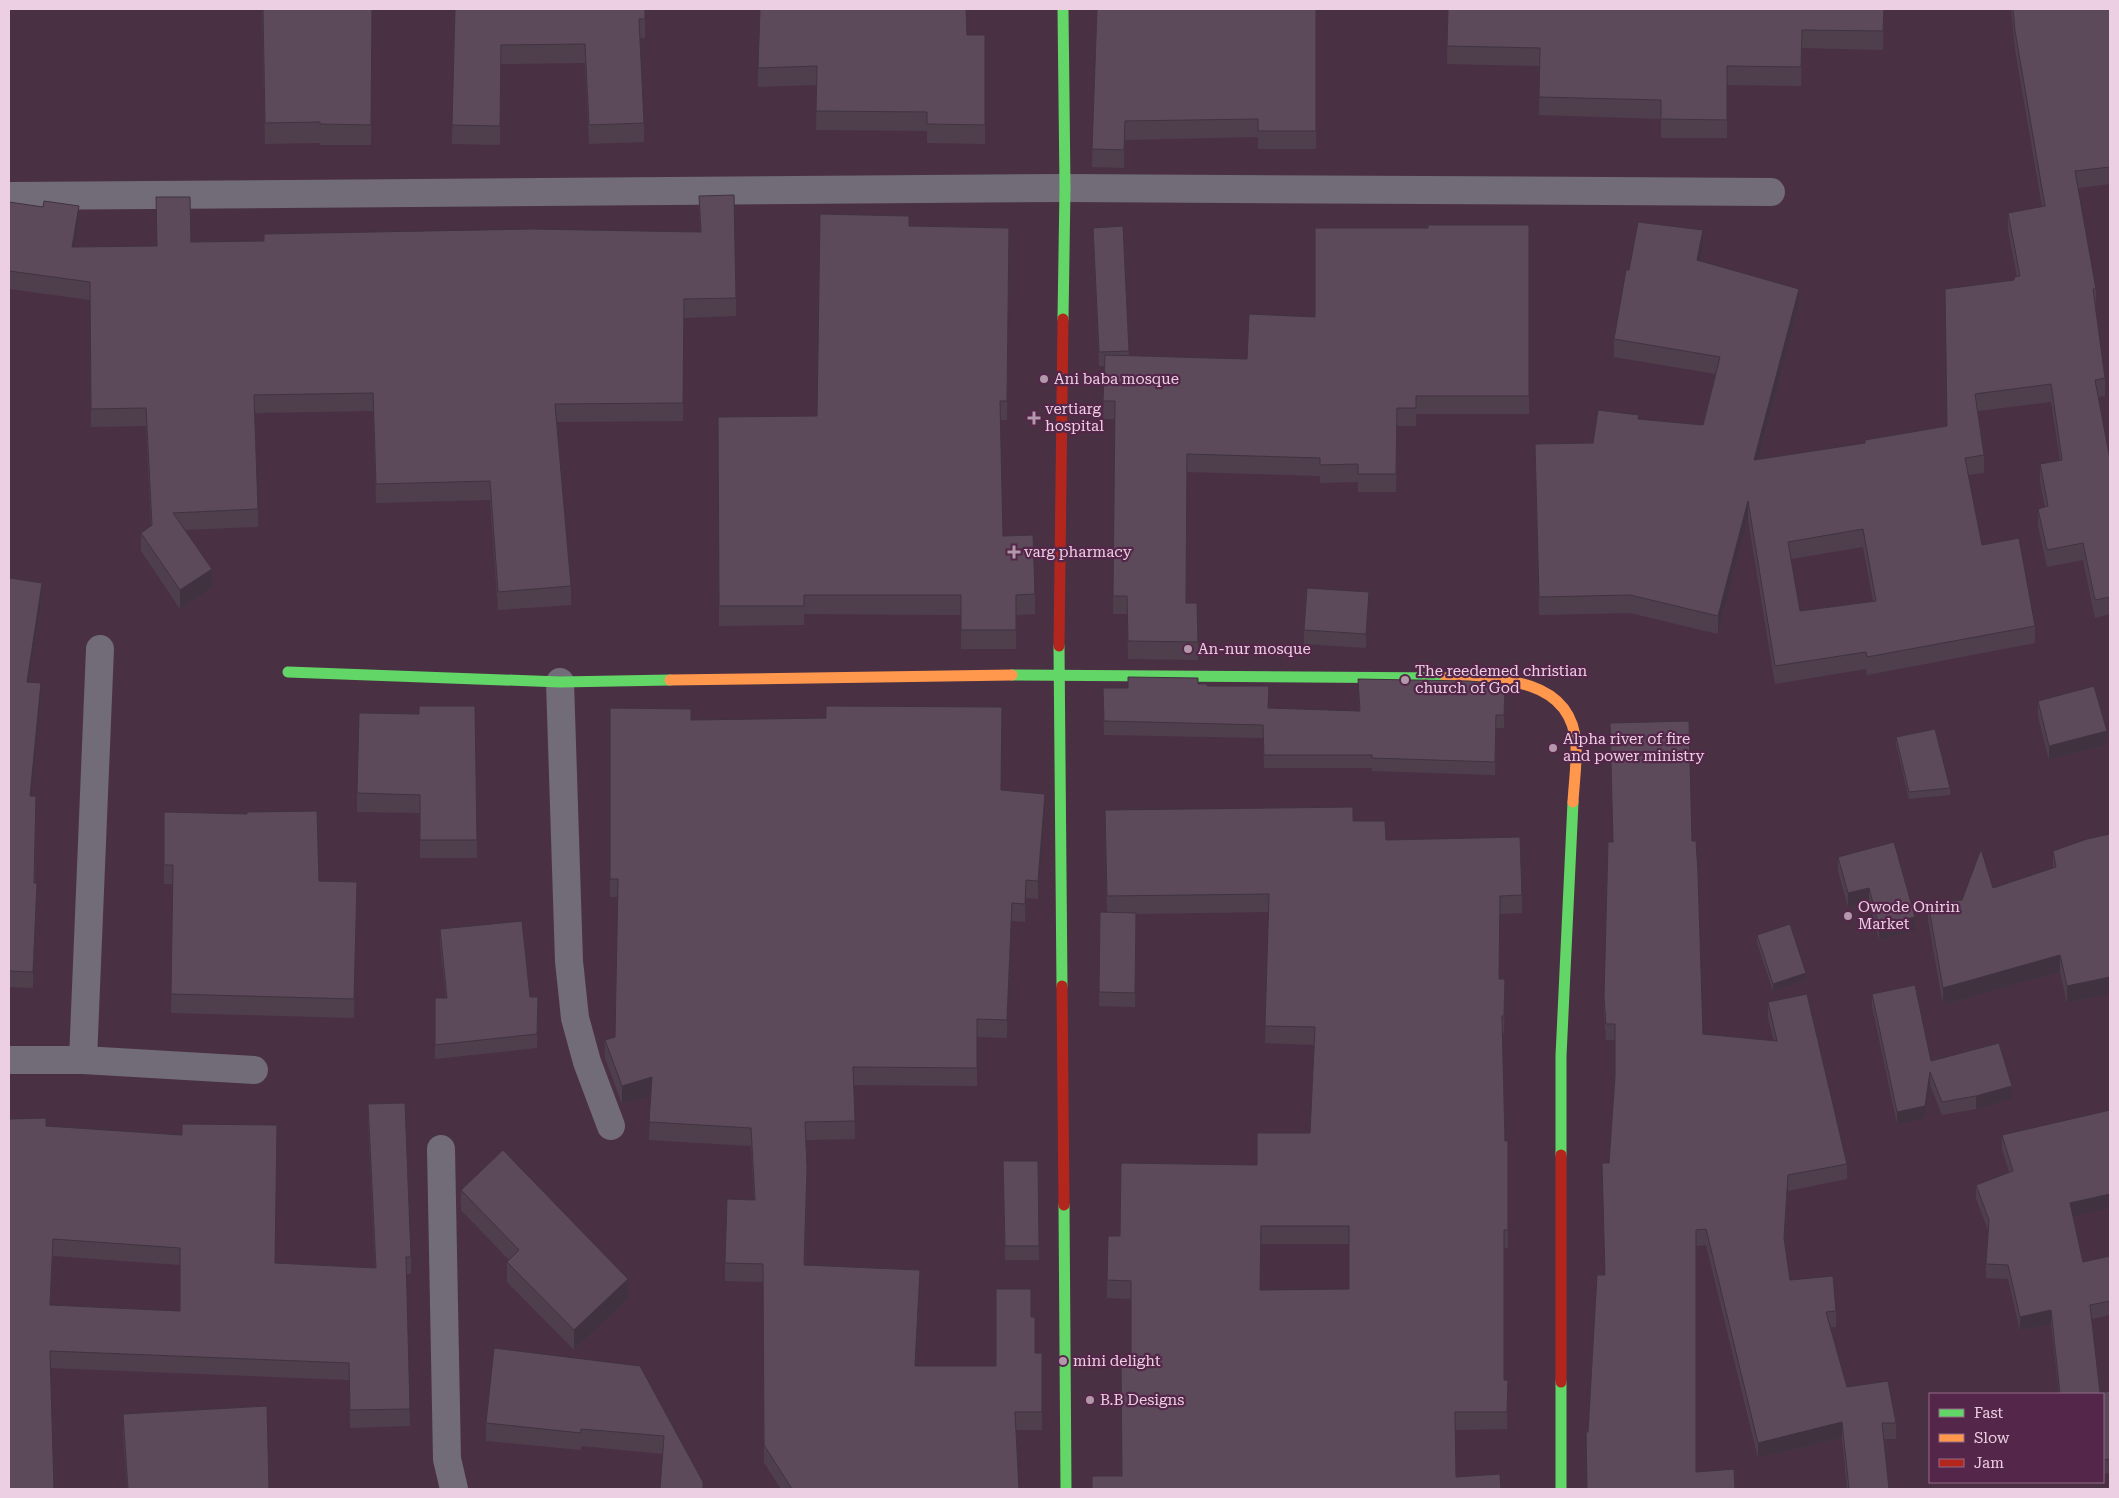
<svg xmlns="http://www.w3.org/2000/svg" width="2119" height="1498" viewBox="0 0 2119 1498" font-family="'Roboto Serif',serif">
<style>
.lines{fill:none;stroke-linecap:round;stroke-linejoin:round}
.street{stroke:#716c77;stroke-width:28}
.fast{stroke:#63d668;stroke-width:11}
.slow{stroke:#ff974d;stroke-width:11}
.jam{stroke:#b3261e;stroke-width:11}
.wall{fill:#4f3f4d;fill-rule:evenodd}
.shaded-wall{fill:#40333f}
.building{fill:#5c495a;stroke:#40333f;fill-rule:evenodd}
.poi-dot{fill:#b397ab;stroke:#542649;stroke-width:2}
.labels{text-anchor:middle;stroke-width:4.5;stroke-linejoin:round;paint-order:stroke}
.poi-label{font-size:15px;fill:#eccfe3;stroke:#542649;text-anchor:start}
</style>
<rect width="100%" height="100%" fill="#4a3043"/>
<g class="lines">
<g class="street">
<polyline points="9,196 1065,188 1771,192"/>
<polyline points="560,682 569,961 575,1018 587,1062 611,1126"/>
<polyline points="9,1060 83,1060 254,1070"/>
<polyline points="83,1060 100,649"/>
<polyline points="441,1149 447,1459 454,1489"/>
</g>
<g class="fast">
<polyline points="1063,9 1065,188 1063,319"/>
<polyline points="1059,646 1062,986"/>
<polyline points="288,672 560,682 670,680"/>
<polyline points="1012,675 1446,678"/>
<polyline points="1561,1155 1561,1056 1573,802"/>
<polyline points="1064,1205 1066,1489"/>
<polyline points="1561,1382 1561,1489"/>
</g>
<g class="slow">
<path d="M1446,678C1497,678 1572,676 1576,745C1577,763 1574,783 1573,802"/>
<polyline points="670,680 1012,675"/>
</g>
<g class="jam">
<polyline points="1059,646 1063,319"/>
<polyline points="1062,986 1064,1205"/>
<polyline points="1561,1155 1561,1382"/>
</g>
</g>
<g class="wall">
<polygon points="262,9 372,9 371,145 320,145 320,143 265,144"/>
<polygon points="455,9 645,9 645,38 640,38 644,123 644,142 589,144 585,63 501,64 500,145 452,144"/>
<polygon points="1097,9 1316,9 1316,149 1258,149 1258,137 1125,140 1124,168 1092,167"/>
<polygon points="1448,9 1884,9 1883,50 1802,48 1801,86 1727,85 1727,138 1661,138 1661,119 1539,115 1540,66 1447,64"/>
<path d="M2011,9H2110V184L2078,188L2096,289V306H2095L2105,378V396L2098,397L2110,459V614L2095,618L2083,560L2047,567L2038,526V509L2045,507L2040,482V464L2060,460L2051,402L1978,411L1984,455V473L1968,475L1982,545L2035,626V643L1867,675L1866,669L1775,684L1748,519L1718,634L1630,613L1539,615L1535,444L1593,443L1639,419L1703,425L1716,374L1614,357V339L1629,270L1703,248L1700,261L1799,307L1759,460L1865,443V440L1947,426L2014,280L2017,277L2008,230V213L2042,207L2015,49ZM1863,547L1873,601L1800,611L1791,559Z"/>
<polygon points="967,35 985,35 985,144 927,143 927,131 816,130 817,85 758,87 758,68"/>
<polygon points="699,196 736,298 736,316 684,318 683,421 557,422 571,586 571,605 498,610 490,500 376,503 373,411 254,413 258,509 258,527 185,530 212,588 180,609 141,551 141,533 151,526 146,426 91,427 90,300 9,289 9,202 79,224 75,247 157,246 191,242 700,232"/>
<polygon points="1529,225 1529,414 1416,414 1416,426 1397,426 1396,492 1358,492 1358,482 1320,483 1320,476 1187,472 1186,603 1198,642 1198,660 1128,659 1127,614 1113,614 1115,419 1103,419 1105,366 1099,366 1093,228 1123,226 1129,356 1247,359 1315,317 1428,228"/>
<polygon points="909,226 1009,228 1007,420 1000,420 1003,536 1035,594 1035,614 1016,615 1016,649 961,649 961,615 804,614 804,625 719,626 718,417 817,416"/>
<polygon points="9,579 42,598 29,682 41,699 31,796 36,812 35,883 37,899 33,988 9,987"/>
<polygon points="1369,606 1366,648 1304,644 1304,630"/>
<polygon points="1358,679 1505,684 1504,728 1496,728 1495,775 1372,771 1372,768 1264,768 1263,738 1104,735 1103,688 1128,688 1198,684 1207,686 1269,708 1359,711"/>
<polygon points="2038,701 2107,745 2049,760 2038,716"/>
<polygon points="475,706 477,858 420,858 420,813 357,812 357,793 419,714"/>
<polygon points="610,708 691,720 1002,790 1045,812 1038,899 1026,898 1025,922 1012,921 1007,1038 977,1037 977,1086 854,1085 855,1139 806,1140 807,1186 805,1265 920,1288 916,1366 996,1366 1031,1317 1035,1353 1042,1353 1042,1430 1016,1430 1019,1489 781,1489 764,1463 763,1282 725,1281 725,1263 754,1200 751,1146 649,1140 651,1095 622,1104 605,1058 605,1040 615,1037 618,897 610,897"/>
<polygon points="1896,737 1950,788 1950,795 1909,799 1896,744"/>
<polygon points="164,812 247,814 319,881 357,901 354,1018 171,1013 173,884 164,884"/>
<path d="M1353,821L1386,840L1522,895V913L1500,914L1499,979L1505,997L1504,1033H1502L1505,1141H1508V1248H1504V1380H1508L1507,1429L1455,1430L1456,1477L1501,1489L1122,1476L1131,1360V1299L1107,1298V1280L1120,1236L1257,1165L1310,1133L1314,1045L1265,1043L1269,912L1136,914L1135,1007L1099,1006L1100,912H1107L1105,828ZM1261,1244H1349V1289L1260,1290Z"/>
<polygon points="2110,834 2110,994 2067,1003 2060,972 1943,1005 1928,920 1928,903 1962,900 1993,888 2053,868 2053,851"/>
<polygon points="1692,841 1703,1034 1774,1041 1768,1018 1768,1002 1847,1164 1847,1179 1788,1191 1785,1242 1790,1280 1836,1311 1836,1327 1830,1327 1847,1387 1896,1423 1896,1439 1884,1439 1889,1489 1847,1489 1842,1438 1758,1458 1706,1245 1696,1246 1696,1472 1735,1489 1588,1432 1605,1275 1602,1163 1609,1163 1615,1076 1615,1040 1606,1040 1604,1013 1604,997"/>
<polygon points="1838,857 1915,931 1879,940 1869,902 1848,907 1838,871"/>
<polygon points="440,929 530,997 538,1011 537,1048 435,1059 435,998 446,998 440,943"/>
<polygon points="1757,935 1806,980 1773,991 1757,943"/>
<polygon points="1872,994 1931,1061 2012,1099 1976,1109 1942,1115 1930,1085 1925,1118 1897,1124 1872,1006"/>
<path d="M368,1104L411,1257V1274H406L410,1426L350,1428L349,1380L50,1368L9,1489V1119L46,1126L275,1263L375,1268L368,1122ZM53,1256L180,1265V1311L51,1305Z"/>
<polygon points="2110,1110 2110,1208 2073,1216 2083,1262 2110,1256 2110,1315 2092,1319 2100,1393 2110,1391 2110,1473 2103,1474 2103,1394 2059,1394 2051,1324 2020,1331 2008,1279 1986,1278 1986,1264 1989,1232 1976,1199 1976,1185 2009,1172 2002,1149 2002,1135"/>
<polygon points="1038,1161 1039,1260 1005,1260 1003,1175"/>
<polygon points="461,1190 628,1299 574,1350 507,1282 507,1262 509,1260 461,1210"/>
<polygon points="640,1366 703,1482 663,1454 581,1446 581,1450 486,1441 486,1423"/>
<polygon points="123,1414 269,1489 127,1489 123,1433"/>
</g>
<g class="shaded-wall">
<polygon points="1125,121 1125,140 1124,168 1124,150"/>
<polygon points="79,206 79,224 72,266 72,247"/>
<polygon points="1703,230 1703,248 1697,278 1697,260"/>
<polygon points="1799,289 1799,307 1754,478 1754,460"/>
<polygon points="1748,501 1748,519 1718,634 1718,616"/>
<polygon points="212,569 212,588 180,609 180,590"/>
<polygon points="42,583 42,598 27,697 27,682"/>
<polygon points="1369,592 1369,606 1366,648 1366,634"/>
<polygon points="41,683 41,699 30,812 30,796"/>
<polygon points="2107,731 2107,745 2049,760 2049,746"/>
<polygon points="1045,794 1045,812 1038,899 1038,881"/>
<polygon points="1026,880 1026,898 1025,922 1025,904"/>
<polygon points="357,882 357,901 354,1018 354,999"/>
<polygon points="37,883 37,899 33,988 33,972"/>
<polygon points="1869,888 1869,902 1848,907 1848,893"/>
<polygon points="1012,903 1012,921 1007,1038 1007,1020"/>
<polygon points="1915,917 1915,931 1879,940 1879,926"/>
<polygon points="2060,955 2060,972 1943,1005 1943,988"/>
<polygon points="1806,973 1806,980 1773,991 1773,984"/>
<polygon points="2110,977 2110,994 2067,1003 2067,986"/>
<polygon points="1930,1072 1930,1085 1925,1118 1897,1124 1897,1112"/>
<polygon points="652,1077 652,1095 622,1104 622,1086"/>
<polygon points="2012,1086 2012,1099 1976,1109 1976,1096"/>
<polygon points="807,1168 807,1186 804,1283 804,1265"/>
<polygon points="1788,1175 1788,1191 1784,1253 1784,1238"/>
<polygon points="2110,1194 2110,1208 2070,1217 2070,1203"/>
<polygon points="53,1239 53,1256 50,1322 50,1305"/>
<polygon points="920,1270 920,1288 915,1384 915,1366"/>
<polygon points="628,1279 628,1299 574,1350 574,1330"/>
<polygon points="2051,1310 2051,1324 2020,1331 2020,1317"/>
<polygon points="1842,1422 1842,1438 1758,1458 1758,1443"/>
</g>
<g class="building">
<polygon points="263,9 372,9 371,125 320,124 320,122 265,123"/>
<polygon points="455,9 645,9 645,19 639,19 644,123 589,125 585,44 501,45 500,126 452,125"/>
<polygon points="760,9 966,9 967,35 985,35 985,125 927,124 927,112 816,111 817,66 758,68"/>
<polygon points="1097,9 1316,9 1316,131 1258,131 1258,119 1125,121 1124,150 1092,149"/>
<polygon points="1448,9 1884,9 1883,31 1802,30 1801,67 1727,66 1727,120 1661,119 1661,100 1539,97 1540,48 1447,46"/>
<path d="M2013,9H2110V167L2075,171L2096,289H2093L2105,378L2095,380L2110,459V597L2095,600L2083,543L2047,550L2038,509L2048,506L2040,464L2062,460L2051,384L1975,394L1984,455L1965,458L1982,545L2019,538L2035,626L1867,657L1866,652L1775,666L1748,501L1718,616L1630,595L1539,597L1535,444L1593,443L1598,410L1639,415L1638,419L1703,425L1720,357L1614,339L1626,270H1629L1638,222L1703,230L1697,260L1799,289L1754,460L1865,443V440L1947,426L1945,289L2014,280V277L2020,276L2008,213L2045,206L2015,31ZM1863,529L1876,601L1800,611L1788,542Z"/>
<polygon points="734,195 736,298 684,299 683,403 555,404 571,586 498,592 490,481 376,484 373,393 254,395 258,509 173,513 212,569 180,590 141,533 152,525 146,408 91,409 90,282 9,271 9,202 43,207 44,201 79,206 72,247 157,246 156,197 190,197 191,242 264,241 264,234 532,229 701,232 699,196"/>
<polygon points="820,214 909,216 909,226 1009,228 1007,401 1000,401 1003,536 1033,535 1035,594 1016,595 1016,630 961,630 961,595 804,595 804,606 719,606 718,417 817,416"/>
<polygon points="1428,225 1529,225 1529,396 1416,396 1416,408 1397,408 1396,474 1358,474 1358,464 1320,465 1320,458 1187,454 1186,603 1197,603 1198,642 1128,641 1127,596 1113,596 1115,401 1103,401 1105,355 1247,359 1249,314 1315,317 1315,228 1428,228"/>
<polygon points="1123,226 1129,351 1099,352 1093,228"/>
<polygon points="10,578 42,583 27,682 41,683 30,796 36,796 34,883 37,883 33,972 9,971 9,579"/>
<polygon points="1307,588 1369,592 1366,634 1304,630"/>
<polygon points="1128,677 1198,678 1198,684 1207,684 1207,686 1269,686 1268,708 1360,711 1358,679 1469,681 1505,684 1504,715 1496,715 1495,762 1372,758 1372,755 1264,755 1263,725 1104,721 1103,688 1128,688"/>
<polygon points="2094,686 2107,731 2049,746 2038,701"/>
<polygon points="419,706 475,706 477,840 420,840 420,795 357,793 359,713 419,714"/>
<polygon points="826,706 1002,707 1001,790 1045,794 1038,881 1026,880 1025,904 1012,903 1007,1020 977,1019 977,1068 853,1067 855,1121 805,1122 807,1168 804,1265 920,1270 915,1366 996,1366 996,1289 1031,1289 1031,1317 1035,1317 1035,1353 1042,1353 1042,1412 1015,1412 1019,1489 792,1489 764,1445 763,1264 725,1263 727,1199 755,1200 751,1128 649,1122 652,1077 622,1086 605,1040 615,1037 618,879 610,879 610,708 691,709 691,720 826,718"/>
<polygon points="1689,721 1692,841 1696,841 1698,873 1703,1034 1777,1041 1768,1002 1807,994 1847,1164 1788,1175 1784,1238 1790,1280 1833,1276 1836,1311 1826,1312 1847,1387 1888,1381 1896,1423 1882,1423 1889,1489 1849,1489 1842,1422 1758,1443 1706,1229 1696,1230 1696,1472 1734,1469 1735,1489 1587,1489 1586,1432 1588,1432 1597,1275 1605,1275 1602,1163 1609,1163 1615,1076 1615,1024 1606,1024 1604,997 1608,842 1613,842 1610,723"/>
<polygon points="1935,729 1950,788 1909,792 1896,737"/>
<path d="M1353,807V821H1385L1386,840L1520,837L1522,895L1500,896L1499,979H1505L1504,1016H1502L1505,1141H1508V1230H1504V1380H1508L1507,1412H1455L1456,1477L1500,1474L1501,1489H1092V1476H1122L1121,1360H1131V1281L1107,1280L1108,1236H1120L1121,1163L1257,1165V1133H1310L1315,1027L1265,1026L1269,894L1107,896L1105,810ZM1261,1226H1349V1289L1260,1290Z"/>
<polygon points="317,811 319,881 357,882 354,999 171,994 173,865 164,865 164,812 247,814 247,812"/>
<polygon points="2110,834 2110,977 2067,986 2060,955 1943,988 1928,903 1962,900 1981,849 1993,888 2056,867 2053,851 2087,839"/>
<polygon points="1894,842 1915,917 1879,926 1869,888 1848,893 1838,857"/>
<polygon points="1100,912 1136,913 1135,993 1099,992"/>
<polygon points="522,921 530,997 538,997 537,1034 435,1045 435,998 447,998 440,929"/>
<polygon points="1790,924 1806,973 1773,984 1757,935"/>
<polygon points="1915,985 1931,1061 1999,1043 2012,1086 1976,1096 1942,1102 1930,1072 1925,1106 1897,1112 1872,994"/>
<path d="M405,1103L411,1257H406L410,1409L350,1410L349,1363L50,1351L54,1489H9V1119L46,1118V1126L182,1135V1124L277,1125L275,1263L376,1268L368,1104ZM53,1239L180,1248V1311L50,1305Z"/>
<polygon points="2110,1110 2110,1194 2070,1203 2083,1262 2110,1256 2110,1301 2090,1305 2100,1393 2110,1391 2110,1459 2103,1460 2103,1394 2060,1394 2051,1310 2020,1317 2008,1265 1986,1264 1989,1220 1976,1185 2013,1171 2002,1135"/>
<polygon points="503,1150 628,1279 574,1330 507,1262 519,1250 461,1190"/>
<polygon points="1003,1161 1038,1161 1039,1246 1005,1246"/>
<polygon points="494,1348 640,1366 703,1482 703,1489 660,1489 664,1436 581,1429 581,1433 486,1423"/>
<polygon points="267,1406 269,1489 128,1489 123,1414"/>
</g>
<g class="poi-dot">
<circle cx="1044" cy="379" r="5"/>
<path d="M1031.5 410.5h5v5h5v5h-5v5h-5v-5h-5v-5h5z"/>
<path d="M1011.5 544.5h5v5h5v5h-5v5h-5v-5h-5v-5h5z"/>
<circle cx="1188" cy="649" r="5"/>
<circle cx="1405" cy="680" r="5"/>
<circle cx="1553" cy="748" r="5"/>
<circle cx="1848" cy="916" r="5"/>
<circle cx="1063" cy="1361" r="5"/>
<circle cx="1090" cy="1400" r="5"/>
</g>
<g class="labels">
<g class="poi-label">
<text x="1054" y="384">Ani baba mosque</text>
<text x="1045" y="414">vertiarg<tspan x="1045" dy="17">hospital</tspan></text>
<text x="1024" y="557">varg pharmacy</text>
<text x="1198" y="654">An-nur mosque</text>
<text x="1415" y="676">The reedemed christian<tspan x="1415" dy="17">church of God</tspan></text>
<text x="1563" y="744">Alpha river of fire<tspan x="1563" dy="17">and power ministry</tspan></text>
<text x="1858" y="912">Owode Onirin<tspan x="1858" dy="17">Market</tspan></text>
<text x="1073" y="1366">mini delight</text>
<text x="1100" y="1405">B.B Designs</text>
</g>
</g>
<rect width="2119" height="1498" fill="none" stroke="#eccfe3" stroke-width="20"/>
<rect x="1929" y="1393" width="175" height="90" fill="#542649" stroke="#916a87"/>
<rect x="1939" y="1409" width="25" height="8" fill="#63d668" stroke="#916a87"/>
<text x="1974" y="1418" font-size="15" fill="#eccfe3">Fast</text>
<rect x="1939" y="1434" width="25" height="8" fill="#ff974d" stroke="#916a87"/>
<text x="1974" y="1443" font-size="15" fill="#eccfe3">Slow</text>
<rect x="1939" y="1459" width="25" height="8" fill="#b3261e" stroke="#916a87"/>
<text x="1974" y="1468" font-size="15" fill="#eccfe3">Jam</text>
</svg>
